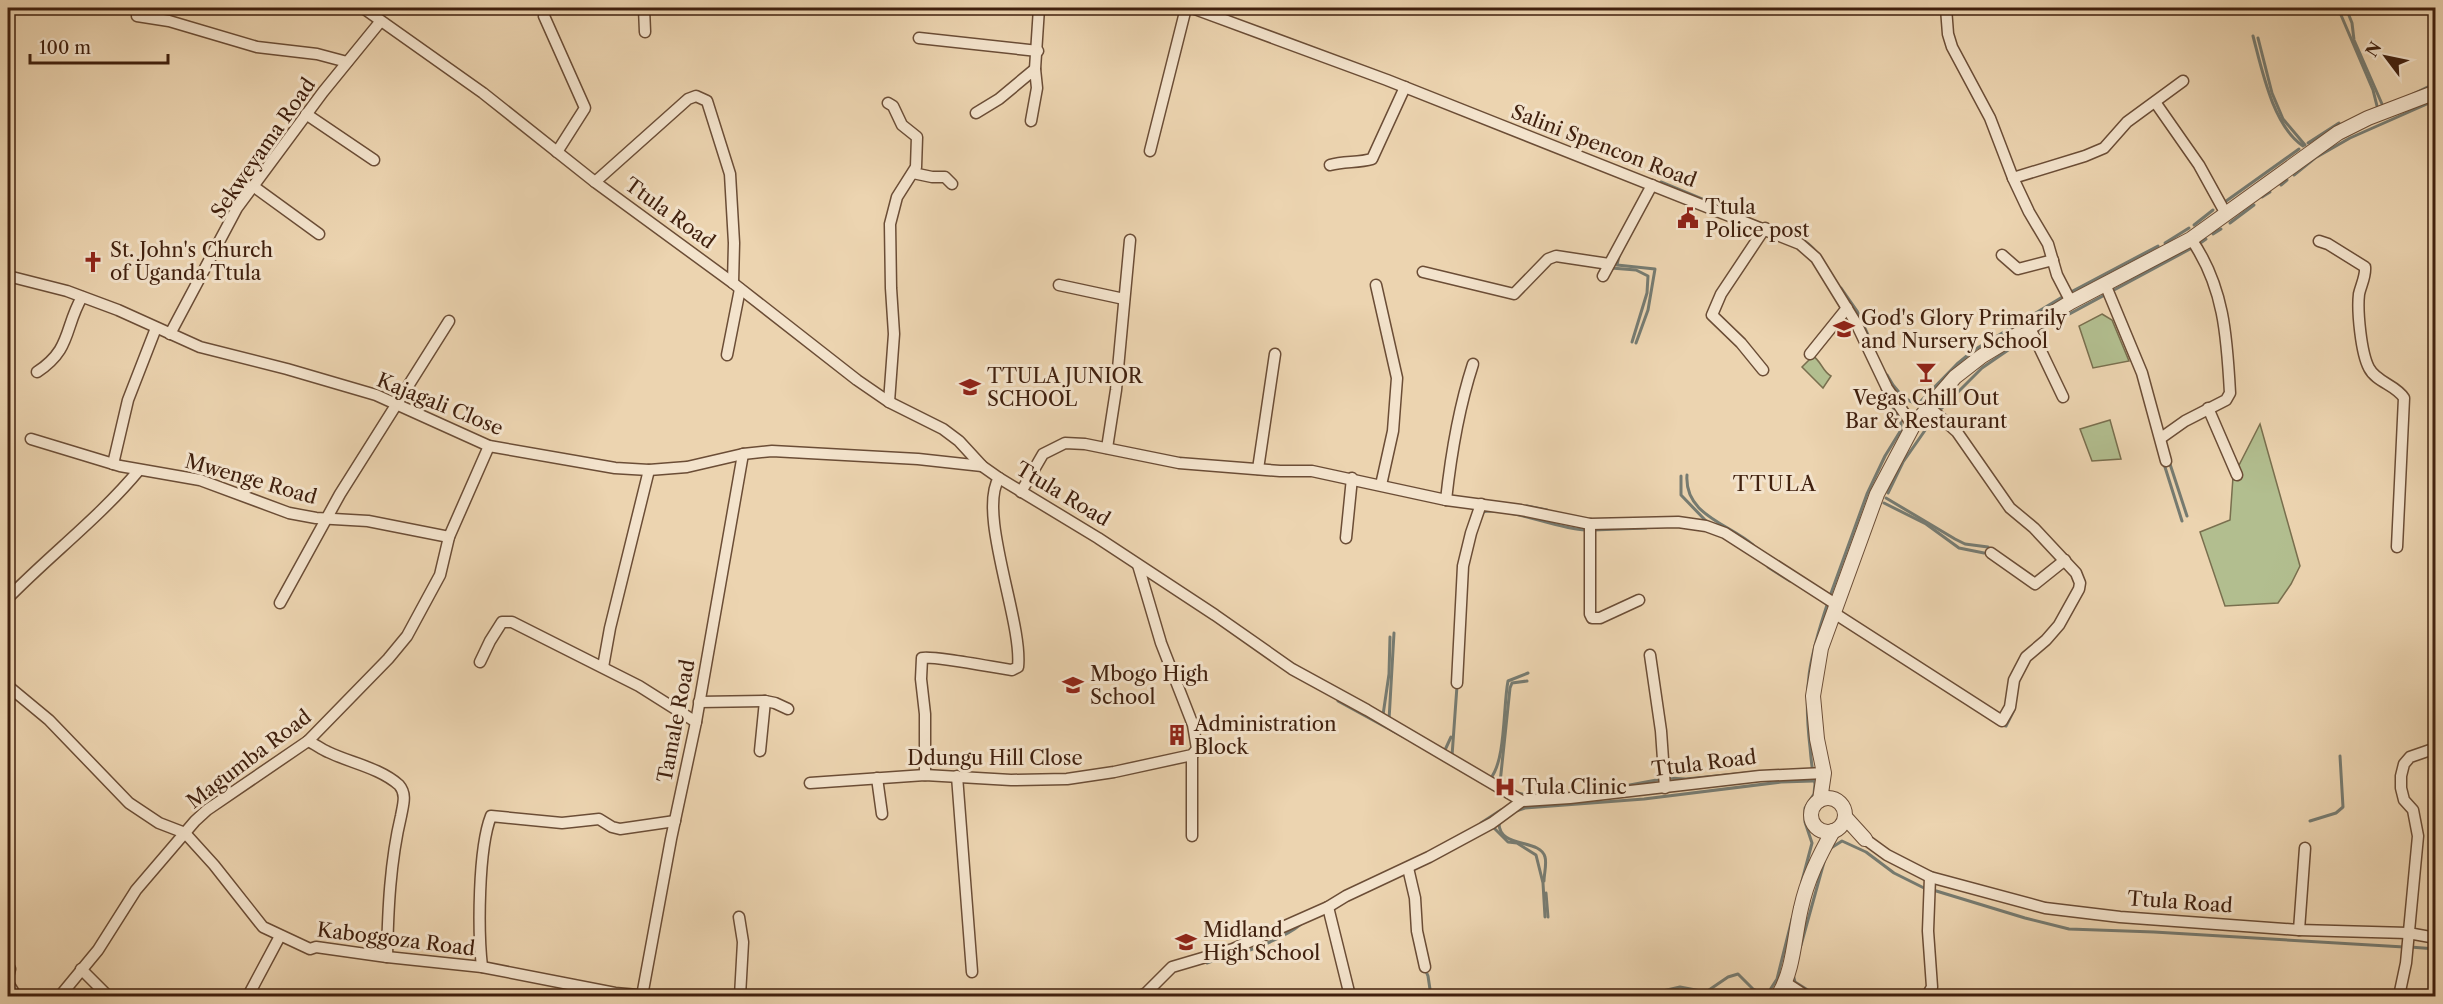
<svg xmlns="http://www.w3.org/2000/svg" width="2443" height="1004" viewBox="0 0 2443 1004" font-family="'Libre Caslon Text',serif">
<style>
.green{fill:#b2be8f;stroke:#796f4e;stroke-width:1.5}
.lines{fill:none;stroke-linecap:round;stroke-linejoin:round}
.stream{stroke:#767b71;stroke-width:3}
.minor-casing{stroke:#6b4d36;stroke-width:13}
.tertiary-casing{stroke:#6b4d36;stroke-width:16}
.minor{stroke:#f3e3cc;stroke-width:10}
.tertiary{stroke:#f3e3cc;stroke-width:14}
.labels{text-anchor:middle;stroke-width:6;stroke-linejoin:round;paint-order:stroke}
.street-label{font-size:20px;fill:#40200e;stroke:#f3e3cc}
.poi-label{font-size:20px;fill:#40200e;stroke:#f3e3cc;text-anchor:start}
.neighbourhood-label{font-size:21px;letter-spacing:1.5px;fill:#40200e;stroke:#f3e3cc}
</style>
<rect width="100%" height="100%" fill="#ecd4b0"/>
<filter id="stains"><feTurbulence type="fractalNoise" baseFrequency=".00333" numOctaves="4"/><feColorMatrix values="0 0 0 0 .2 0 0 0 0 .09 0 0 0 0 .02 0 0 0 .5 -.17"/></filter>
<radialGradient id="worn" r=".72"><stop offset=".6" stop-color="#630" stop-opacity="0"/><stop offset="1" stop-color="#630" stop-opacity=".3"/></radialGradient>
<g class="green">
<polygon points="2102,314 2112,320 2129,361 2093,368 2079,326"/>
<path d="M1813,356C1821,361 1823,372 1831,376L1823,388L1802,367Z"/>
<polygon points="2110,420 2121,459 2092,461 2080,429"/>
<polygon points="2260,424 2300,566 2291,584 2278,603 2225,606 2200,532 2230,520 2233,477"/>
</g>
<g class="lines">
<g class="stream">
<polyline points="2338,8 2373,90 2377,106"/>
<polyline points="2346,8 2352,23 2354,40 2382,104"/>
<path d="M2253,36C2262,70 2273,126 2303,146"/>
<polyline points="2258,38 2272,93 2283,119 2305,145"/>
<polyline points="2413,94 2436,83"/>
<polyline points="2308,143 2339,123"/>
<polyline points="2294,175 2315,158 2350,138 2436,100"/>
<polyline points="1661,182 1743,216"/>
<polyline points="2281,185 2287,180"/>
<polyline points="2262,197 2270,192"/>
<polyline points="2222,204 2299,149"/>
<polyline points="2230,223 2254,205"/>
<polyline points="2194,225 2213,210"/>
<path d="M1769,226C1787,232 1805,237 1817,253"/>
<polyline points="2213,234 2221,229"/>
<polyline points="2165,243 2189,228"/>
<polyline points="2199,244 2206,239"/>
<polyline points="1619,256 1617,265 1655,269 1648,310 1636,343"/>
<polyline points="1611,268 1636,270 1648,276 1647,293 1632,342"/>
<polyline points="1841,288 1857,311 1874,348"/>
<polyline points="2069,293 2158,246"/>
<polyline points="2036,332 2190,249"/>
<path d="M1887,375C1893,387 1905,402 1918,404L1957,364L1974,350L2064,296"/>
<polyline points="1939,411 1982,368 2030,335"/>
<polyline points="2169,461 2187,516"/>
<polyline points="2164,464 2182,521"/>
<path d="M1687,475C1684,515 1729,524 1753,545"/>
<polyline points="1681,476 1681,495 1707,522"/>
<polyline points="1888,493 1903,462 1935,416"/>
<polyline points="1886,498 1955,539 1965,544 1988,547"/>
<polyline points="1884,503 1926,524 1959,548 1984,553"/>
<polyline points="1527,506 1547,510"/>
<path d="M1482,512C1509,506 1555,529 1586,530"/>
<polyline points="1593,530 1646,528"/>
<polyline points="2435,535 2436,520"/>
<polyline points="1768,567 1790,581"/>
<polyline points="1830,596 1867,494 1885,456 1901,430 1901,421 1882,389"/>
<polyline points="1338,701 1402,736"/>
<polyline points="1383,715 1389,674 1390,637"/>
<polyline points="1389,720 1394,633"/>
<polyline points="2001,725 2006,726 2014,710"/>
<polyline points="1443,750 1445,750 1451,737"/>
<polyline points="1452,756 1457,686"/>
<polyline points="1667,778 1686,779 1756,772"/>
<path d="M1490,779C1506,761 1503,706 1508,681L1528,673"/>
<polyline points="1500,783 1510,688 1512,683 1527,681"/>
<polyline points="1619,787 1662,779"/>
<polyline points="1518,793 1526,795 1576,793"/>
<polyline points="1516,811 1525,808 1644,799 1781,782 1813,781"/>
<polyline points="2310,821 2336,813 2343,807 2340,756"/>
<path d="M1499,822C1498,849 1540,838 1545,857C1547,864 1544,874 1544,881"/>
<polyline points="1481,823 1501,810"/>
<polyline points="1492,826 1508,842 1517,843 1536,855 1543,883 1545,917"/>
<polyline points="1831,848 1842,841 1866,852 1894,873 1926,889"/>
<path d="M1802,881L1812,843L1805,822V808L1814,794L1815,784C1812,771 1811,759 1810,747C1803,687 1809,659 1828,602"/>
<polyline points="1932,891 1933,890 2025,918 2069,929 2154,932 2404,947"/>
<polyline points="1546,893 1548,917"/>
<polyline points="1801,945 1824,862"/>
<polyline points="2410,947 2436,949"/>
<path d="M1226,956C1244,955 1287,936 1301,924"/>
<polyline points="1207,963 1220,958"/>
<polyline points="1425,969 1428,976 1431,996"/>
<polyline points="1793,974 1795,982 1817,996"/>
<polyline points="1641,996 1680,987 1706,992 1728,977 1738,974 1753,989 1767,996"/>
<polyline points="1766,996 1777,979 1792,919"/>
<polyline points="1788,996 1792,996"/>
</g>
<defs>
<g id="minor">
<polyline points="363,8 483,93 595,182 733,283 857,380 889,402 943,429 959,441 982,466 999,478 1098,538 1215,615 1292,669 1367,710 1522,801 1570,798 1760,776 1824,773"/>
<polyline points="546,8 544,16 585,108 557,152"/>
<polyline points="644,8 645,32"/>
<polyline points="1192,8 1387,80 1800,244 1816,258 1856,323 1887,388 1913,426"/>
<polyline points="1946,8 1948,34 1952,47 1990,118 2013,178 2029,212 2048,244 2057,275 2071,302"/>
<polyline points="137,16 169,21 257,47 317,54 347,62"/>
<polyline points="919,38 1038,51"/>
<polyline points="2155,102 2199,165 2226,214"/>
<polyline points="888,103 893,106 902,125 917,137 916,167 897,197 890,224 891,288 894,334 889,402"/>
<polyline points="976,113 999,99 1035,69"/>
<polyline points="306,114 374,160"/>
<polyline points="1031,121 1037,88 1035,69 1039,8"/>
<polyline points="1150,151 1186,8"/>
<path d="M1330,165C1344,161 1358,163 1372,159L1405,87"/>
<polyline points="913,173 932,177 945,177 952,184"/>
<polyline points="2013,178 2085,156 2104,148 2127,122 2183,81"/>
<polyline points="595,182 688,99 696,96 707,101 730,174 734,243 733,283"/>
<polyline points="253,186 319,234"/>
<path d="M2319,241L2328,244L2365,267C2366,276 2361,285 2359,294C2357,311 2361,353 2369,368C2376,382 2396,385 2404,398L2397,547"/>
<polyline points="2002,255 2018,269 2053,260"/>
<polyline points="1423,272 1514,294 1548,259 1556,256 1609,264"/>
<polyline points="8,276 67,291 118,310 200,347 287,369 376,395 489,446 615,468 649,470 687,467 743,454 772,451 918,459 982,466"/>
<polyline points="1603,276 1652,185"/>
<polyline points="2105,284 2142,373 2166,461"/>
<polyline points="1059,285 1124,299"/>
<polyline points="1376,285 1397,378 1393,431 1381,485"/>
<polyline points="2029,326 2063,397"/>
<polyline points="170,334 237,208 323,92 380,22"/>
<polyline points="1810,354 1847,308"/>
<polyline points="727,355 740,289"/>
<polyline points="1763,370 1741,343 1712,315 1721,294 1765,228"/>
<path d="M37,372C72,349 64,328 82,297"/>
<polyline points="2208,408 2237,475"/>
<path d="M2161,438L2185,421L2226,400L2230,393C2227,337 2224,286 2191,239"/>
<polyline points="31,439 120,466 200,480 289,513 316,518 368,521 449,537"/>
<polyline points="1107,448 1116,390 1130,240"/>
<polyline points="113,464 128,400 156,328"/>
<polyline points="1258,469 1275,354"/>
<polyline points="1021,492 1043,454 1065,443 1085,444 1179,463 1280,471 1312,471 1446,500 1521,510 1590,524 1678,522 1706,526 1725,533 1837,605"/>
<path d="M1446,500C1451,454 1459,407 1473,364"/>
<polyline points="1590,524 1590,614 1592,618 1600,618 1639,600"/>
<polyline points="1346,538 1352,478"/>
<polyline points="1991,553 2035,584 2065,560"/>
<path d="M8,598C51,554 100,517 139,470"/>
<polyline points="280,603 340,494 449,321"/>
<polyline points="1834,613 2002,721 2010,707 2014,680 2026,657 2046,640 2059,625 2079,589 2080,583 2076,573 2034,528 2010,508 1957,432 1929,407"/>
<polyline points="1650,655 1661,731 1665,788"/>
<polyline points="480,662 490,641 502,622 512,622 639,686 696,722"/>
<polyline points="603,667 610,628 649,470"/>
<polyline points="1457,683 1463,566 1471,533 1481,504"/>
<polyline points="8,686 49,720 129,803 159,823 185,833 214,865 263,927 310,949 316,947 387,957 482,967 615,993 649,996"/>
<polyline points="699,702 765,701 775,703 788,709"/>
<path d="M308,741C315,744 321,749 328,752C351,763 380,768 399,785C407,794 403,805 401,816C390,862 388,910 387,957"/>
<polyline points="760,751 765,701"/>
<polyline points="1192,755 1192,836"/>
<path d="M925,775V714L921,679L922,658C931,655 997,668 1012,670L1018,667C1023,622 977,513 999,478"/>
<polyline points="957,776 972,972"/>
<polyline points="877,778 882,814"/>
<polyline points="810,783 925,775 1011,780 1067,779 1114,772 1192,755 1197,749 1193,725 1161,643 1138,565"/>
<polyline points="1865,839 1887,855 1930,877 2045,908 2120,917 2299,930 2408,933 2436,938"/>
<polyline points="1408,868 1415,898 1417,931 1425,967"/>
<polyline points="1328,907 1350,996"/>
<polyline points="739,917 743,942 740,996"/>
<polyline points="2299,930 2305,848"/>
<polyline points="8,965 10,969 8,977"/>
<path d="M482,967C478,932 478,849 491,816L562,823L599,819L612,827L620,829L675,821"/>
<polyline points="81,969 108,996"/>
<polyline points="8,983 16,996"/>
<polyline points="1786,983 1806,996"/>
<polyline points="60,996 98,950 136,890 195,821 207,810 308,741 388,659 407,636 440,575 449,537 489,446"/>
<polyline points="248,996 280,936"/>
<polyline points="642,996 671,839 696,722 743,454"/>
<polyline points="1140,996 1146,993 1172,967 1233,949 1328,907 1346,896 1429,857 1492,823 1522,801"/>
<polyline points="1927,996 1932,987 1928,931 1930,877"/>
<polyline points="2399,996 2406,963 2418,836 2413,810 2404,800 2401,788 2401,776 2404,764 2410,757 2436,748"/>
</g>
<g id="tertiary">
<circle cx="1828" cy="815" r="17"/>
<polyline points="1820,800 1824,773 1817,739 1813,696 1821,648 1877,494 1913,426 1929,407 1955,377 1982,356 2071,302 2191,239 2338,133 2368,118 2436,92"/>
<polyline points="1845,817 1865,839"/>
<path d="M1778,996C1794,970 1794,937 1801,908C1807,880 1819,856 1833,831"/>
</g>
</defs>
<use href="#minor" class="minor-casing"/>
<use href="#tertiary" class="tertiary-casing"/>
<use href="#minor" class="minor"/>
<use href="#tertiary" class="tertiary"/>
</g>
<defs>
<symbol id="civic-bare" viewBox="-9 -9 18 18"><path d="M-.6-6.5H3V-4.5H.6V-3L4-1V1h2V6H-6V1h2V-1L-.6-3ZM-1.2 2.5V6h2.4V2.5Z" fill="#8f2418" stroke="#f3e3cc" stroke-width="2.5" paint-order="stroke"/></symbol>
<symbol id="church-bare" viewBox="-9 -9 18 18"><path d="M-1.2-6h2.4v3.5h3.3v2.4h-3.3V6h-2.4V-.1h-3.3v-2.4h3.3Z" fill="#8f2418" stroke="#f3e3cc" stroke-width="2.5" paint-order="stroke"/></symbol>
<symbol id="school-bare" viewBox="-9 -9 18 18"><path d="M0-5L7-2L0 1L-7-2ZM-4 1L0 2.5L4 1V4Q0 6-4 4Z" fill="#8f2418" stroke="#f3e3cc" stroke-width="2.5" paint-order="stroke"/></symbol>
<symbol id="bar-bare" viewBox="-9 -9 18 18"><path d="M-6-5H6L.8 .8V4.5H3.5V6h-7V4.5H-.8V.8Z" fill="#8f2418" stroke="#f3e3cc" stroke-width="2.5" paint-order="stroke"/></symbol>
<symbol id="building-bare" viewBox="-9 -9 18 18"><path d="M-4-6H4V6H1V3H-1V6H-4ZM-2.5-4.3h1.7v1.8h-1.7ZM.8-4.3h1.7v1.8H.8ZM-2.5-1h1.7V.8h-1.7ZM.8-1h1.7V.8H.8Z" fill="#8f2418" stroke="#f3e3cc" stroke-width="2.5" paint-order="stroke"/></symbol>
<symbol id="hospital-bare" viewBox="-9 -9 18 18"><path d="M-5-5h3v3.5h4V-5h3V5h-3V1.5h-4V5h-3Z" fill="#8f2418" stroke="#f3e3cc" stroke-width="2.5" paint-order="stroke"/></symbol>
</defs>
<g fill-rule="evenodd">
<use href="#civic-bare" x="1673" y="203" width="30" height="30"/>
<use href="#church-bare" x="78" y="247" width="30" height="30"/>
<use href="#school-bare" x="1829" y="314" width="30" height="30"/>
<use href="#bar-bare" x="1911" y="357" width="30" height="30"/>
<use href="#school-bare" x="955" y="372" width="30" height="30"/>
<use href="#school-bare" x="1058" y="670" width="30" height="30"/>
<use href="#building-bare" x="1162" y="720" width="30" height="30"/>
<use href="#hospital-bare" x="1490" y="772" width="30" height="30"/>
<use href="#school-bare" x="1171" y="927" width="30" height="30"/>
</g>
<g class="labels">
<g class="street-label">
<text transform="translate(1604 146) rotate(21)" y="7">Salini Spencon Road</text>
<text transform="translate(263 148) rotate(-55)" y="7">Sekweyama Road</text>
<text transform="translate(670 213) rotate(36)" y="7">Ttula Road</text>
<text transform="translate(440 404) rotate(22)" y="7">Kajagali Close</text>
<text transform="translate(251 479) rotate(16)" y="7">Mwenge Road</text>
<text transform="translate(1063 494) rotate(31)" y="7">Ttula Road</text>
<text transform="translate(676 721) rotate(-79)" y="7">Tamale Road</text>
<text x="995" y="765">Ddungu Hill Close</text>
<text transform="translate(249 759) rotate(-37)" y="7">Magumba Road</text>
<text transform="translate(1704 763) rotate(-7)" y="7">Ttula Road</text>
<text transform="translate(2180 902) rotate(4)" y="7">Ttula Road</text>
<text transform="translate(396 939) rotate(7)" y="7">Kaboggoza Road</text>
</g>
<g class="poi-label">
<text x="1705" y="214">Ttula<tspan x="1705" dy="23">Police post</tspan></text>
<text x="110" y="257">St. John's Church<tspan x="110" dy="23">of Uganda Ttula</tspan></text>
<text x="1861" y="325">God's Glory Primarily<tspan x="1861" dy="23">and Nursery School</tspan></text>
<text x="987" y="383">TTULA JUNIOR<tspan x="987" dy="23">SCHOOL</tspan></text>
<text x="1926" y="405" text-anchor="middle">Vegas Chill Out<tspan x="1926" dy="23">Bar &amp; Restaurant</tspan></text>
<text x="1090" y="681">Mbogo High<tspan x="1090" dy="23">School</tspan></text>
<text x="1194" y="731">Administration<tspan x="1194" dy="23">Block</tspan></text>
<text x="1522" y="794">Tula Clinic</text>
<text x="1203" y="937">Midland<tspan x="1203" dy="23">High School</tspan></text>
</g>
<g class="neighbourhood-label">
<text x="1775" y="491">TTULA</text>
</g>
</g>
<rect width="2443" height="1004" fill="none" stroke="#ecd4b0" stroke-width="30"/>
<rect x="9" y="9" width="2425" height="986" fill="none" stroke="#40200e" stroke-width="3"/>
<rect x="15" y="15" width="2413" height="974" fill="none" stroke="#40200e" stroke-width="1.5"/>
<g transform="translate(2386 57) rotate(302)" stroke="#f3e3cc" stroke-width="4.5" paint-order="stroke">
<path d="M0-4.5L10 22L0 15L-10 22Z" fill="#40200e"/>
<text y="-9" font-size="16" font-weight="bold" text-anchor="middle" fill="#40200e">N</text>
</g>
<path d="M30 54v9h138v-9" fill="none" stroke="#40200e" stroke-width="3"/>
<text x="39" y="54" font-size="18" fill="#40200e" stroke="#f3e3cc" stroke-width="4.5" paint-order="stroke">100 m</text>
<rect width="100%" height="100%" filter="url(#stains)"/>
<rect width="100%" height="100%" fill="url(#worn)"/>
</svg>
